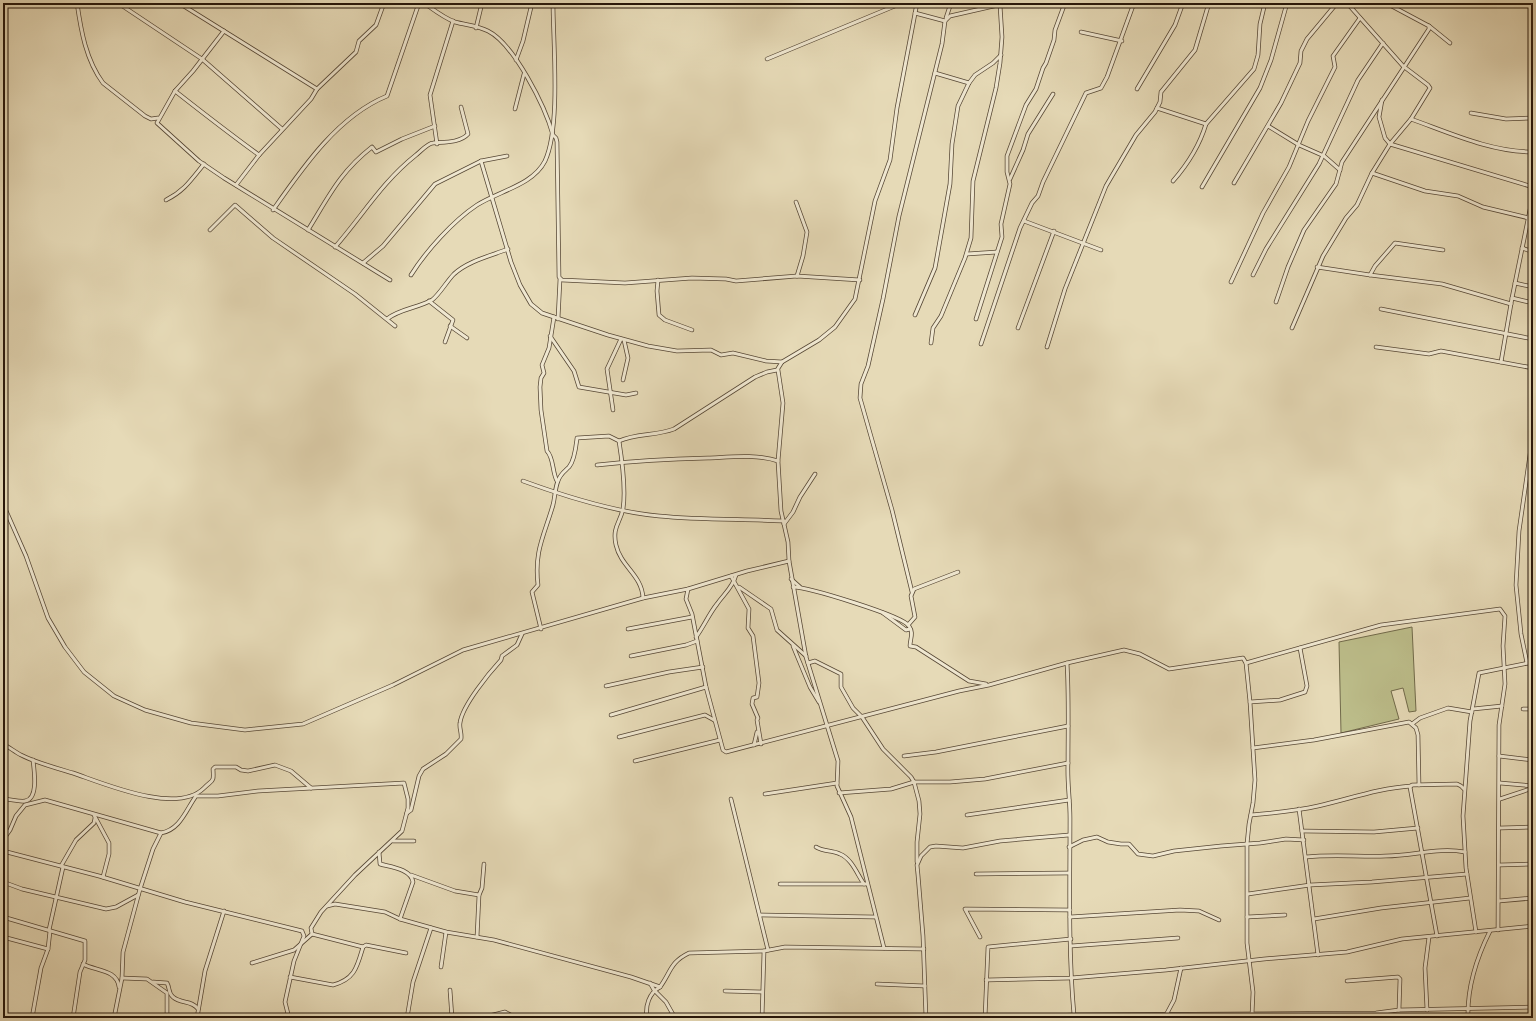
<svg xmlns="http://www.w3.org/2000/svg" width="1536" height="1021" viewBox="0 0 1536 1021" font-family="'EB Garamond',serif">
<style>
.green{fill:#bcbd8a;stroke:#716a4a}
.lines{fill:none;stroke-linecap:round;stroke-linejoin:round}
.street-casing{stroke:#564735;stroke-width:4.5}
.street{stroke:#efe7d0;stroke-width:3}
</style>
<rect width="100%" height="100%" fill="#e6dab7"/>
<filter id="stains"><feTurbulence type="fractalNoise" baseFrequency=".005" numOctaves="4"/><feColorMatrix values="0 0 0 0 .2 0 0 0 0 .09 0 0 0 0 .02 0 0 0 .5 -.17"/></filter>
<radialGradient id="worn" r=".72"><stop offset=".6" stop-color="#630" stop-opacity="0"/><stop offset="1" stop-color="#630" stop-opacity=".3"/></radialGradient>
<polygon class="green" points="1412,627 1416,711 1409,712 1403,688 1391,691 1399,719 1341,733 1339,642"/>
<g class="lines">
<defs>
<g id="street">
<path d="M77,3C81,31 86,60 103,83L145,116L151,119L158,118"/>
<polyline points="118,3 202,59 282,129"/>
<polyline points="179,3 317,89"/>
<path d="M424,3C434,10 444,18 455,22C466,25 478,26 488,31C514,44 545,106 553,135L556,138L557,142L559,277L562,280L625,283L692,278L726,279L736,281L797,276L860,280"/>
<polyline points="915,13 945,21"/>
<polyline points="946,18 951,3"/>
<polyline points="1429,26 1450,43"/>
<polyline points="476,28 482,3"/>
<polyline points="224,31 193,71 175,91 157,123 199,161 224,178 390,280"/>
<polyline points="1081,32 1122,41"/>
<polyline points="767,59 902,3"/>
<polyline points="516,60 523,41 532,3"/>
<polyline points="935,73 969,83"/>
<polyline points="1137,89 1175,25 1183,3"/>
<path d="M175,91C203,113 230,134 259,155"/>
<polyline points="1382,100 1379,117 1385,138 1390,144 1533,187"/>
<polyline points="1157,108 1206,124"/>
<polyline points="515,109 524,74"/>
<polyline points="1471,113 1506,119 1533,118"/>
<path d="M1411,119C1450,133 1491,152 1533,152"/>
<polyline points="1268,126 1299,145 1324,156 1340,170"/>
<polyline points="437,144 430,95 453,21"/>
<polyline points="481,161 511,262 520,285 531,304 542,313 608,335 648,346 677,351 711,350 721,355 733,353 766,361 782,362"/>
<polyline points="1372,173 1425,191 1458,196 1483,207 1533,219"/>
<polyline points="1010,179 1023,150 1028,134 1053,94"/>
<path d="M1173,181C1187,165 1200,144 1206,124L1254,69L1258,55L1260,24L1265,3"/>
<polyline points="1234,183 1281,103 1300,63 1301,51 1307,39 1337,3"/>
<polyline points="236,185 259,155 311,99 317,89 356,52 359,41 376,25 384,3"/>
<polyline points="1202,187 1260,88 1271,60 1287,3"/>
<path d="M166,200C184,191 191,180 204,164"/>
<polyline points="796,202 807,232 803,256 797,276"/>
<path d="M273,210C303,167 338,116 387,96L419,3"/>
<polyline points="1024,221 1101,250"/>
<polyline points="210,230 235,205 273,238 355,294 395,326"/>
<path d="M308,230C329,196 340,172 372,147L376,152L402,139L435,126"/>
<path d="M335,247C363,215 382,182 416,155C420,152 428,143 433,143C444,142 460,143 468,134L461,107"/>
<polyline points="1522,248 1533,252"/>
<polyline points="1443,250 1395,243 1375,266 1370,275 1442,284 1511,304"/>
<polyline points="967,254 997,252"/>
<polyline points="363,263 383,246 435,184 481,161 507,156"/>
<polyline points="1317,267 1370,275"/>
<path d="M411,275C426,251 453,221 477,205C499,191 533,185 545,161C561,127 553,42 553,3"/>
<polyline points="1253,275 1266,249 1319,164 1358,80 1383,43"/>
<polyline points="658,280 657,291 659,315 665,320 692,330"/>
<polyline points="1231,282 1263,213 1289,167 1308,121 1335,67 1333,56 1360,18"/>
<polyline points="1515,283 1533,287"/>
<polyline points="1512,298 1533,303"/>
<polyline points="429,301 453,320 445,342"/>
<polyline points="1276,302 1288,267 1304,230 1336,184 1342,162 1429,29 1429,26 1386,3"/>
<polyline points="1381,309 1533,339"/>
<polyline points="915,315 935,268 937,257 950,184 952,144 958,106 969,83 975,75 993,63 1001,55"/>
<path d="M554,317L549,348L542,365L544,373L541,378L540,387L541,410L547,451C554,458 552,472 557,481"/>
<path d="M387,319C399,309 418,308 432,300C439,295 447,281 454,274C468,261 490,256 508,249"/>
<polyline points="558,319 560,279"/>
<polyline points="976,319 1002,237 1001,224 1010,184 1007,172 1007,156 1026,105 1036,89 1043,68 1046,63 1054,40 1055,30 1065,3"/>
<polyline points="450,326 467,338"/>
<polyline points="1018,328 1054,231"/>
<polyline points="1292,328 1323,256 1346,218 1357,205 1372,173 1390,144 1411,119 1430,88 1428,85 1403,66 1347,3"/>
<polyline points="550,336 574,371 579,387 626,395 636,393"/>
<polyline points="931,343 933,328 941,316 965,258 971,238 973,181 996,88 1000,63 1002,37 1000,5"/>
<polyline points="981,344 1020,228 1032,203 1038,196 1043,182 1086,93 1101,88 1107,77 1134,3"/>
<polyline points="1047,347 1065,289 1106,186 1136,135 1155,112 1160,102 1161,92 1195,50 1209,3"/>
<polyline points="1376,347 1429,354 1441,351 1533,368"/>
<polyline points="1501,362 1512,298 1533,195"/>
<polyline points="778,370 783,403 778,461"/>
<polyline points="623,380 628,358 624,340"/>
<polyline points="613,410 607,369 621,339"/>
<path d="M619,441C636,433 656,436 674,429L755,377L767,372L777,370L782,362L819,340L835,327L855,299L875,201L890,160L897,108L917,3"/>
<path d="M619,441C622,460 626,490 623,509C620,523 612,527 616,545C621,567 642,575 643,598"/>
<path d="M597,465C634,461 671,459 708,458C731,457 756,454 778,461L781,511L788,542L789,561L806,657L838,761L837,786L851,817L884,948"/>
<path d="M523,481C564,496 615,512 659,516C700,520 742,519 784,521"/>
<polyline points="3,504 26,556 48,618 65,647 84,672 114,696 145,710 191,723 245,730 303,724 393,685 463,650 643,598 688,589 747,571 789,561"/>
<polyline points="784,524 793,512 800,497 815,474"/>
<polyline points="731,576 749,609 748,628 753,636 759,683 757,697 753,698 752,704 758,718 757,720 761,744"/>
<polyline points="791,579 800,587"/>
<polyline points="739,587 771,609 777,630 806,656"/>
<path d="M793,587C808,587 903,616 909,626C914,633 910,639 910,646L916,647L969,681L986,684"/>
<polyline points="688,589 686,599 692,614 706,687 723,750 726,752 959,691 989,685 1067,663 1124,650 1140,654 1169,669 1243,658 1246,663 1250,702 1255,780 1253,803 1249,824 1247,844 1247,943 1253,992 1252,1015"/>
<polyline points="912,592 892,510 860,398 861,384 868,366 883,299 899,216 942,44 945,21 950,16 1007,3"/>
<polyline points="883,613 906,630 910,629"/>
<polyline points="908,625 915,617 911,596 914,589 958,572"/>
<path d="M541,629L532,592L538,585C534,551 544,536 553,505C555,497 555,488 558,481C560,474 565,471 569,467C575,460 576,446 577,438L609,436L619,441"/>
<polyline points="628,629 692,617"/>
<path d="M696,637C704,626 709,614 717,604C724,594 733,587 736,575"/>
<polyline points="793,646 810,687 819,702"/>
<polyline points="631,656 686,645 697,641"/>
<polyline points="808,663 815,661 841,674 841,687 853,708 862,717 883,749 911,777 914,782 919,801 920,814 917,842 917,862"/>
<path d="M1067,663C1069,696 1068,729 1068,763C1067,781 1070,799 1070,818C1070,883 1068,949 1074,1015"/>
<polyline points="1246,663 1381,625 1500,609 1505,616 1503,646 1505,684 1499,725 1498,930"/>
<polyline points="1527,663 1521,634 1516,585 1519,531 1533,434"/>
<polyline points="606,686 669,672 703,667"/>
<polyline points="1250,702 1280,700 1305,692 1307,686 1300,648"/>
<polyline points="1473,709 1502,706"/>
<polyline points="1523,709 1533,709"/>
<polyline points="611,715 706,687"/>
<polyline points="1412,724 1420,718 1448,708 1472,712"/>
<polyline points="619,737 705,715 714,720"/>
<path d="M3,744C9,747 15,752 21,755C37,763 56,768 73,773C105,784 177,815 204,788C213,779 214,783 213,769L215,767H236L241,770L248,771L275,765L291,771L311,788"/>
<polyline points="754,745 757,732"/>
<polyline points="1253,748 1314,740 1409,722 1416,728 1418,735 1419,785"/>
<polyline points="904,756 936,752 1068,726"/>
<polyline points="1499,756 1533,760"/>
<polyline points="635,761 720,740"/>
<polyline points="1500,783 1533,786"/>
<polyline points="839,793 891,789 914,782 950,782 985,779 1068,763"/>
<polyline points="765,794 837,783"/>
<path d="M3,799C10,799 19,802 25,801C39,799 34,770 33,760"/>
<polyline points="3,799 5,804 3,811"/>
<polyline points="731,799 768,950"/>
<polyline points="1500,799 1533,788"/>
<polyline points="1299,809 1318,955"/>
<path d="M407,813L411,810L419,776L423,769L446,754L461,739C462,733 459,728 460,723C462,706 489,673 501,660L502,656L517,645L522,634"/>
<polyline points="94,815 109,843 109,854 103,877"/>
<polyline points="967,815 1069,800"/>
<path d="M1251,815C1274,813 1296,811 1318,806C1349,799 1379,788 1411,786"/>
<polyline points="1500,828 1533,827"/>
<polyline points="1302,831 1374,832 1418,828"/>
<polyline points="3,840 10,830 16,816 25,805 45,800 161,833"/>
<polyline points="393,841 414,841"/>
<path d="M816,847C824,852 832,850 840,854C852,859 857,874 864,884"/>
<polyline points="1069,847 1083,840 1097,837 1108,842 1121,844 1129,844 1138,854 1153,856 1174,851 1221,846 1260,843 1286,839 1304,840"/>
<polyline points="3,851 99,876 185,902 302,931 304,936 294,961 285,1002 289,1018"/>
<path d="M379,852L380,864C391,867 411,869 413,882L400,919"/>
<path d="M1306,857C1333,854 1359,857 1386,856C1413,856 1438,847 1465,852"/>
<polyline points="1499,865 1533,864"/>
<polyline points="61,866 76,840 94,823 95,818"/>
<polyline points="976,874 1069,873"/>
<polyline points="411,875 455,891 479,895"/>
<polyline points="3,882 22,889 106,909 116,907 138,895"/>
<polyline points="780,884 867,884"/>
<polyline points="1248,894 1310,885 1372,882 1467,874"/>
<polyline points="1499,901 1533,898"/>
<path d="M327,906L335,904L385,912L400,919L446,932L494,940L631,977L660,987C671,972 670,962 689,953L764,951"/>
<polyline points="760,915 875,917"/>
<polyline points="3,917 85,941 85,960 80,972 73,1018"/>
<polyline points="1070,917 1180,910 1199,911 1219,920"/>
<polyline points="1247,917 1285,915"/>
<polyline points="1314,919 1381,908 1470,898"/>
<polyline points="49,930 63,867"/>
<polyline points="1476,932 1466,868 1463,816 1470,721 1479,673 1533,662"/>
<polyline points="312,934 363,947 366,945 406,953"/>
<polyline points="1437,936 1410,787 1412,785 1457,784 1461,786 1464,789"/>
<polyline points="3,937 48,949"/>
<polyline points="477,937 479,895 482,888 484,864"/>
<polyline points="980,937 965,909 1070,910"/>
<polyline points="1071,946 1178,938"/>
<path d="M83,964C95,971 117,969 119,987"/>
<polyline points="441,967 446,932"/>
<path d="M290,977L333,985C355,979 357,967 363,947"/>
<polyline points="122,978 147,979 167,993 167,1018"/>
<polyline points="986,980 1071,978 1166,970 1264,959 1347,952 1402,939 1533,926"/>
<polyline points="1347,981 1398,977 1400,979 1399,1010"/>
<path d="M153,982L167,983C170,988 168,993 173,997C181,1004 192,1000 198,1009"/>
<polyline points="650,983 654,990 666,1002 675,1018"/>
<polyline points="877,984 925,986"/>
<polyline points="450,990 452,1018"/>
<polyline points="725,991 762,992"/>
<polyline points="1427,1010 1425,968 1429,937"/>
<polyline points="1166,1015 1174,1000 1181,968"/>
<polyline points="32,1018 41,968 48,949 50,931"/>
<path d="M114,1018L122,978L123,952L140,889L153,849L161,833C180,830 186,810 196,796H218L258,791L404,783L408,799V808L402,831L355,875L321,912L311,928L312,934L294,950L252,963"/>
<polyline points="197,1018 205,971 224,911"/>
<polyline points="407,1018 413,982 431,928"/>
<polyline points="481,1018 505,1012 516,1018"/>
<path d="M647,1018C645,1006 649,993 660,987"/>
<polyline points="762,1018 764,951 785,947 924,949"/>
<polyline points="926,1018 923,936 918,875 917,865 921,856 930,847 936,846 963,848 1000,841 1069,835"/>
<polyline points="984,1018 1074,1015 1376,1013 1399,1010 1533,1007"/>
<polyline points="985,1018 988,947 1071,939"/>
<path d="M1468,1018C1467,987 1476,959 1490,931"/>
</g>
</defs>
<use href="#street" class="street-casing"/>
<use href="#street" class="street"/>
</g>
<rect width="1536" height="1021" fill="none" stroke="#e6dab7" stroke-width="16"/>
<rect x="4" y="4" width="1528" height="1013" fill="none" stroke="#26160a" stroke-width="2"/>
<rect x="8" y="8" width="1520" height="1005" fill="none" stroke="#26160a"/>
<rect width="100%" height="100%" filter="url(#stains)"/>
<rect width="100%" height="100%" fill="url(#worn)"/>
</svg>
